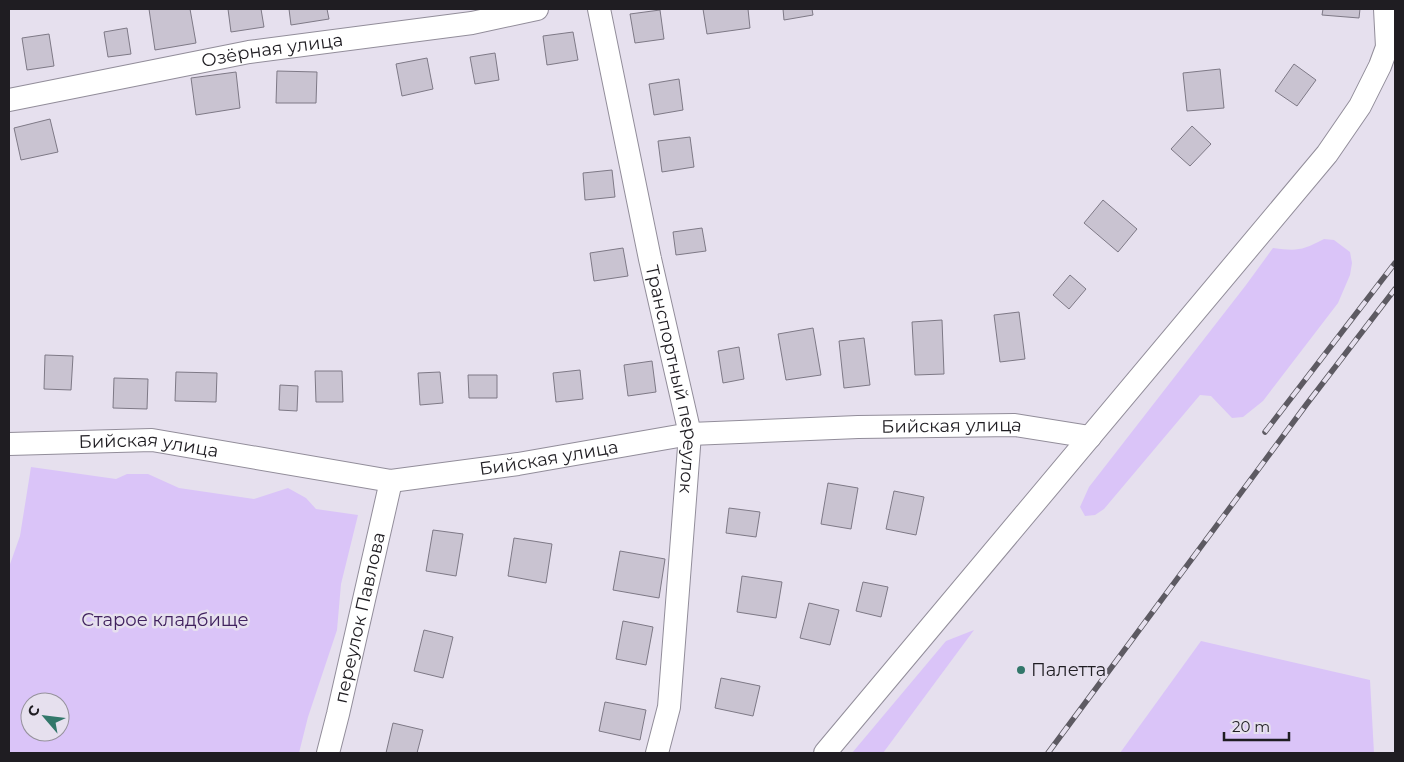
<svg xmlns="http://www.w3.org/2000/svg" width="1404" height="762" viewBox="0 0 1404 762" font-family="Montserrat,sans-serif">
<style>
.green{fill:#dac4f8;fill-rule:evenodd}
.building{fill:#c9c3d1;stroke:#7e7986}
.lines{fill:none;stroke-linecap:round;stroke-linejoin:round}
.minor-casing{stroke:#928d9a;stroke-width:24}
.minor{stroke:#fff;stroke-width:22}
.rail-casing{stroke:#5d5a62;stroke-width:5.5}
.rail{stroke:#e6e0ee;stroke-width:4;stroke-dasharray:11;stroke-linecap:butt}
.poi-dot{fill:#32776a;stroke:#e6e0ee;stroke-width:2}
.labels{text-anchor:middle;stroke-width:5;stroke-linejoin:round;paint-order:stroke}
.street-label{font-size:18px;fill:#1f1d22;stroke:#e6e0ee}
.park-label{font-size:18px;fill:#40215e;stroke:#e6e0ee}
.poi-label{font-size:18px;fill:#1f1d22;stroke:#e6e0ee;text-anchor:start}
</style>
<rect width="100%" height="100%" fill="#e6e0ee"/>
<g class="green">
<path d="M1324,239L1334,240L1350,252L1352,263L1350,275L1338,303L1263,401L1243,417L1232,418L1211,396L1200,395L1104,509L1095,515L1085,516L1080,507L1089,487L1246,285L1273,248C1297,251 1301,251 1324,239Z"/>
<path d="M31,467L116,479L127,474H148L179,488L254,499L288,488L306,498L316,509L358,515L341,584L337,630L308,717L299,753H9V567L20,536ZM30,702H60V732H30Z"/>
<polygon points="974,630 883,753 852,753 946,641"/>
<polygon points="1201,641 1370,680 1374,753 1120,753"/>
</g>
<g class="building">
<polygon points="149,9 190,9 196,43 155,50"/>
<polygon points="228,9 261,9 264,27 231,32"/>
<polygon points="289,9 327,9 329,19 291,25"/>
<polygon points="703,9 748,9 750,28 707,34"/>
<polygon points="783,9 812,9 813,15 784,20"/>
<polygon points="1323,9 1360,9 1359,18 1322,15"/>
<polygon points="660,10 664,39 635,43 630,14"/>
<polygon points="127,28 131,54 108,57 104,32"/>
<polygon points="573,32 578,60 547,65 543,36"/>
<polygon points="49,34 54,66 27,70 22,38"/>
<polygon points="495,53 499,80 475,84 470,57"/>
<polygon points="427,58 433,89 402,96 396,64"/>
<polygon points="1294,64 1316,80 1297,106 1275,91"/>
<polygon points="1220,69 1224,108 1187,111 1183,73"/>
<polygon points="277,71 317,72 316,103 276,103"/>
<polygon points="236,72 240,108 196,115 191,78"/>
<polygon points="679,79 683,110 654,115 649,84"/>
<polygon points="50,119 58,152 21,160 14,128"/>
<polygon points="1192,126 1211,144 1190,166 1171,149"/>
<polygon points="690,137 694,167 662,172 658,141"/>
<polygon points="612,170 615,197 585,200 583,173"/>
<polygon points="1103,200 1137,229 1118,252 1084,223"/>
<polygon points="702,228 706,251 676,255 673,232"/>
<polygon points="623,248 628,276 594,281 590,253"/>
<polygon points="1070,275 1086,289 1069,309 1053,295"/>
<polygon points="1019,312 1025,359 1000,362 994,315"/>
<polygon points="942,320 944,374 915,375 912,322"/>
<polygon points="813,328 821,375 786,380 778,334"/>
<polygon points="864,338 870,385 844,388 839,341"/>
<polygon points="739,347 744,379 723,383 718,351"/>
<polygon points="45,355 73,356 71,390 44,389"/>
<polygon points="652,361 656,392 628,396 624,365"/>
<polygon points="580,370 583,399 556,402 553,373"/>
<polygon points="315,371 342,371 343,402 316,402"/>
<polygon points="176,372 217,373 216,402 175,401"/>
<polygon points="440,372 443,403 420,405 418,373"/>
<polygon points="468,375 497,375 497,398 469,398"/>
<polygon points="114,378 148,379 147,409 113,408"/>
<polygon points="280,385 298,386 297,411 279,410"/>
<polygon points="828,483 858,488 851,529 821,524"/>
<polygon points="894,491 924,497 916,535 886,529"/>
<polygon points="729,508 760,512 756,537 726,533"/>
<polygon points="433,530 463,534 456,576 426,571"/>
<polygon points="514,538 552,544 546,583 508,576"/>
<polygon points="620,551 665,559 659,598 613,590"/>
<polygon points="742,576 782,582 776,618 737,612"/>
<polygon points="863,582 888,587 881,617 856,611"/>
<polygon points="809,603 839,610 830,645 800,638"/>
<polygon points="623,621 653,627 646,665 616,659"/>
<polygon points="424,630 453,637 443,678 414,671"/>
<polygon points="721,678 760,686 753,716 715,708"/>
<polygon points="605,702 646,710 640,740 599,731"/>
<polygon points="393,723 423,730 417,753 386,753"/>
</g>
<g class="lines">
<defs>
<g id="minor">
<path id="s1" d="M599,9L650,259L690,434L669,707L657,753"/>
<path id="s2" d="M9,100L249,52L472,23L537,9"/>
<path id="s3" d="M9,444L152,440L391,481L518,464L690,434L858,427L1015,425L1090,437"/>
<path id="s4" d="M328,753L338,714L391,481"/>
<polyline points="825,753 1327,154 1360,106 1380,66 1387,47 1385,9"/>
</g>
</defs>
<use href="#minor" class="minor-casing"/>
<use href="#minor" class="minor"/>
<defs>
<g id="rail">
<polyline points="1265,432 1395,263"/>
<polyline points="1048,753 1306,405 1395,289"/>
</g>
</defs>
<use href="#rail" class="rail-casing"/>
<use href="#rail" class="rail"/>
</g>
<circle class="poi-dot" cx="1021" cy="670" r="5"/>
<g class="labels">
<g class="street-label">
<text dy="6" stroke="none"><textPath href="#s2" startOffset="268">Озёрная улица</textPath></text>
<text dy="6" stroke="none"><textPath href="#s1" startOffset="378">Транспортный переулок</textPath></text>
<text dy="6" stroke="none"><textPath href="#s3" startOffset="950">Бийская улица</textPath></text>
<text dy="6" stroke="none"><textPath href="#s3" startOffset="140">Бийская улица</textPath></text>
<text dy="6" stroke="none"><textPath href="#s3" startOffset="545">Бийская улица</textPath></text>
<text dy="6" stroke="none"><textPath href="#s4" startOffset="139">переулок Павлова</textPath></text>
</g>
<g class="park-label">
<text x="165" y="626">Старое кладбище</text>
</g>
<g class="poi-label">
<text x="1031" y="676">Палетта</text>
</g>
</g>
<rect width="1404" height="762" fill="none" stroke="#1f1d22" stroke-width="20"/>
<g transform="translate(45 717) rotate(298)"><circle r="24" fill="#e6e0ee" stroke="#96929c"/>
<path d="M0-4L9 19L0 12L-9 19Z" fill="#32776a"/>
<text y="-8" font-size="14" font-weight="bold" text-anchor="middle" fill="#1f1d22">С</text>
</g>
<path d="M1224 732v8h65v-8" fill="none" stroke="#1f1d22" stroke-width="2.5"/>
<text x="1232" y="732" font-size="15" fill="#1f1d22" stroke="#e6e0ee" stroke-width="4" paint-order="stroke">20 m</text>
</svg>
